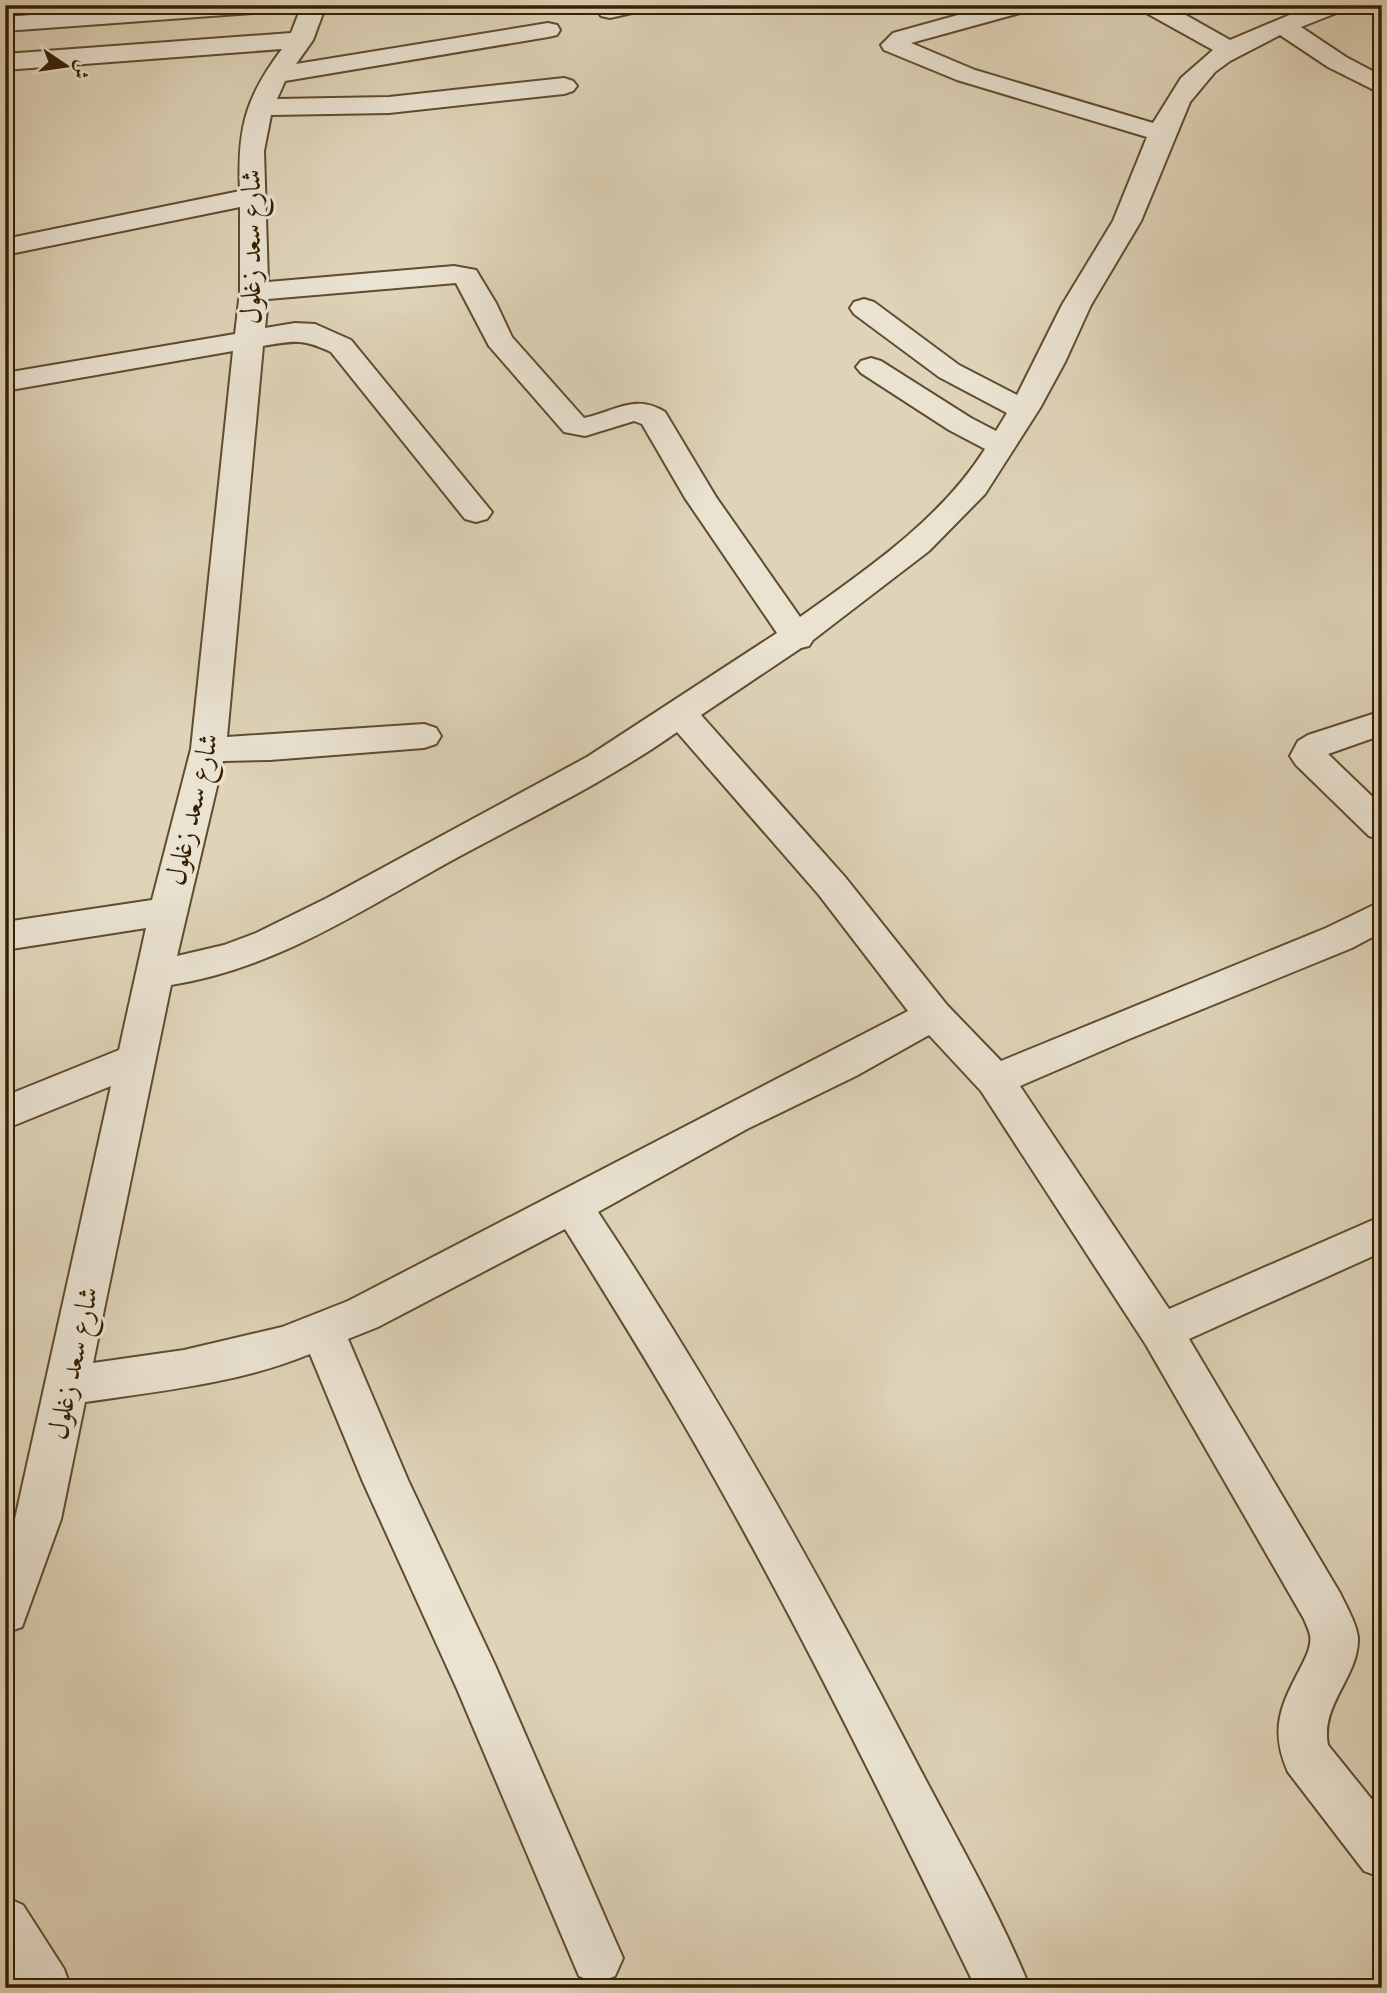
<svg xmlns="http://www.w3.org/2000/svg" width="1387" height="1993" viewBox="0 0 1387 1993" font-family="'IM FELL English',Amiri,serif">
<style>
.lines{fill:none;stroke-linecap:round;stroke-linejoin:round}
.minor-casing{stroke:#604c2e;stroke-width:4}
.minor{fill:#eae3d2;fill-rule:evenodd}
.labels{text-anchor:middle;stroke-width:6;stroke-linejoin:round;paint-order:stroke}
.street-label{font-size:28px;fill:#351f00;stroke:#eae3d2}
</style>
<rect width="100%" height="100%" fill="#dfd4b9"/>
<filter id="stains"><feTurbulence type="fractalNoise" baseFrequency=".00286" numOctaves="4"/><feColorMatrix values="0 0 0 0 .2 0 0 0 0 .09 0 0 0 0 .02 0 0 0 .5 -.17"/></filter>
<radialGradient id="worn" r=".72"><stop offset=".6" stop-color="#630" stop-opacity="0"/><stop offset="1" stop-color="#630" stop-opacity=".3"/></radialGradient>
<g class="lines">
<defs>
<g id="minor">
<polygon points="163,5 280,5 277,10 268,12 5,31 5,17"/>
<path d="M302,5H326L313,40L296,64L548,23L557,25L560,30L557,35L548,37L285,81L277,99L389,97L564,78L573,81L577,86L573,91L564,94L389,113L271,115L264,151L268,282L454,266L476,270L496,303L512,337L584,418C614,412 635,393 665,412L716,497L800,617C867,569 940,520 985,449L949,430L861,373L856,367L861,361L871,358L881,361L971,418L996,431L1007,413L939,377L854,314L850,308L854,302L864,299L874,302L959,365L1017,395L1062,305L1113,221L1147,137L957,80L884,50L881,45L893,33L994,5H1034L1031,10L911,43L975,70L1153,123L1181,78L1213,50L1141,10L1138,5H1168L1230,40L1313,5H1347L1344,10L1301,27L1346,57L1382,76V94L1328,67L1280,35L1230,61L1215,72L1190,102L1141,221L1091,305L1065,362L1040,408L985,494L929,551L813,640L809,646L801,648L701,715L845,877L947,1005L1001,1061L1326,928L1382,901V932L1352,948L1129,1039L1020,1086L1169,1309L1382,1216V1252L1189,1339L1340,1593C1346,1606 1357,1624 1358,1638C1359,1677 1320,1704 1328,1745L1382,1812V1878L1364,1871L1288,1772C1269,1729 1281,1705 1301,1667C1306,1657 1312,1646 1310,1635C1309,1630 1306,1624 1304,1619L1146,1345L981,1091L929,1035L856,1076L747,1129L598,1212C713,1386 815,1567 911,1752C951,1829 997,1907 1030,1988H976C886,1804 796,1620 694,1442C653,1370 609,1300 565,1229L378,1327L348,1339L408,1480L495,1665L615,1940L623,1958L615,1976L597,1984L579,1976L457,1689L363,1482L310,1354C240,1383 160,1391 85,1402L61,1519L22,1627L5,1633V1546L15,1519L111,1086L5,1129V1096L119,1050L146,928L5,950V922L152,900L191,749L233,351L5,391V373L235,334L240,292V207L5,255V239L240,191C237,130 245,98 282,49L5,70V54L291,33ZM456,283L489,346L564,432L585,436L634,421L642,424L685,498L777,633L587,757L327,898L256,933L224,945L177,956L223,761L270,760L424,748L436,744L441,736L436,728L424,724L227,737L263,346C294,341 301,338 331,352L465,519L476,522L487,519L492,512L351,340L315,324L295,323L265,328L268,299ZM677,732L819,895L908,1011L348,1301L282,1327L184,1350L93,1363L171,985C279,968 366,907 460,856C534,816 609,780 677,732Z"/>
<polygon points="648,5 645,10 610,18 601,16 598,11 604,5"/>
<polygon points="1382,711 1382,735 1328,754 1382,806 1382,840 1369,836 1296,765 1290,756 1298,741 1308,735"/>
<polygon points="5,1897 23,1905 64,1969 71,1988 15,1988 5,1972"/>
</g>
</defs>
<use href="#minor" class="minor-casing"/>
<use href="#minor" class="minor"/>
</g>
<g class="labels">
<g class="street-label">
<text transform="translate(250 247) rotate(-90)" y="10">شارع سعد زغلول</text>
<text transform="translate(191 809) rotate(-77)" y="10">شارع سعد زغلول</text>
<text transform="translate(72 1363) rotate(-78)" y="10">شارع سعد زغلول</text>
</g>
</g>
<rect width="1387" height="1993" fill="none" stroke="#dfd4b9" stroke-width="28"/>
<rect x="7" y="7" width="1373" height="1979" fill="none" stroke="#351f00" stroke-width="3.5"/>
<rect x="14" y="14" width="1359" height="1965" fill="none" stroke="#351f00" stroke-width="2"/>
<g transform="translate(66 66) rotate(103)" stroke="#eae3d2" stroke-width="5" paint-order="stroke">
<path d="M0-5L12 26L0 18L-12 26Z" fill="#351f00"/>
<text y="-10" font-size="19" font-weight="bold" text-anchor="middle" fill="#351f00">ش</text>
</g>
<rect width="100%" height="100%" filter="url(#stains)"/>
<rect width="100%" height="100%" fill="url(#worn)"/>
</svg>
